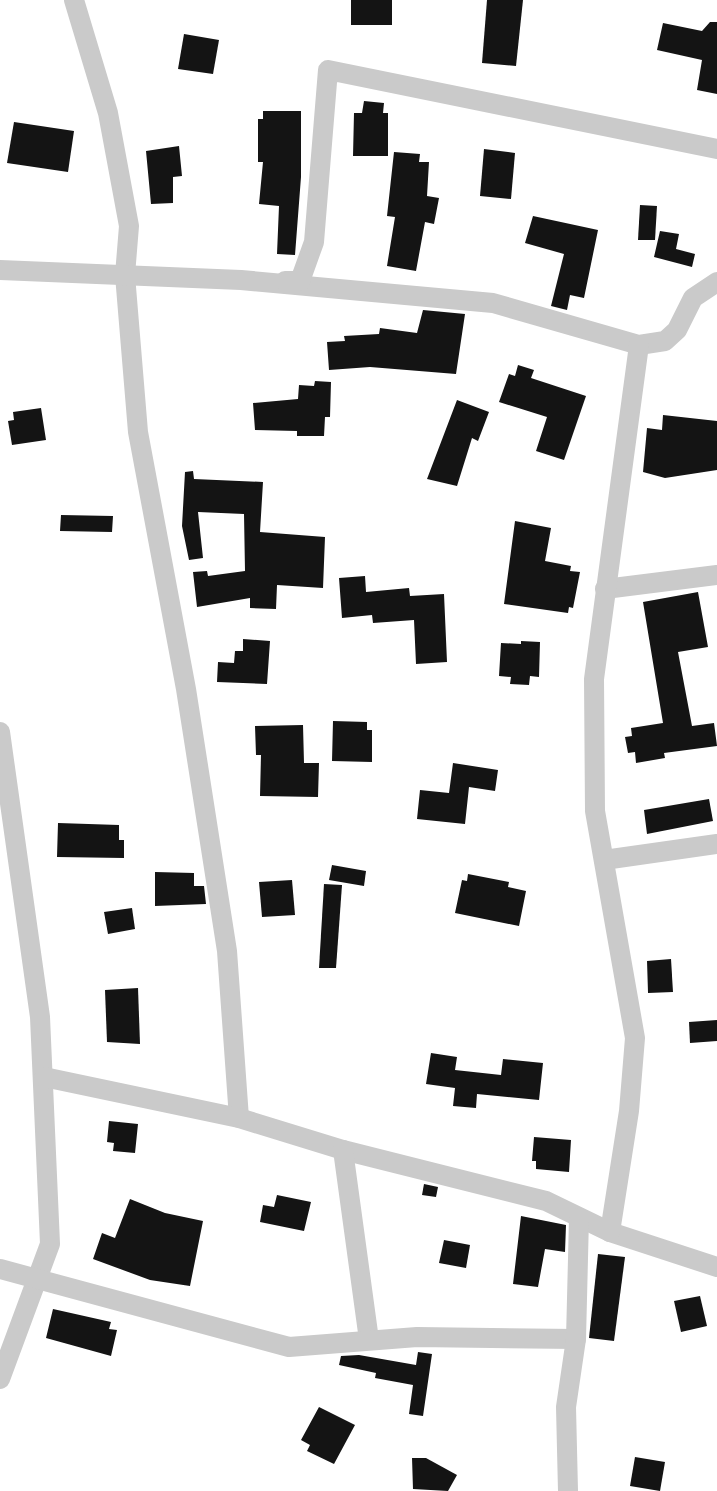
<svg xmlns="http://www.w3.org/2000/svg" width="717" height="1491" viewBox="0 0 717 1491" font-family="Karla,sans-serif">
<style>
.building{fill:#141414}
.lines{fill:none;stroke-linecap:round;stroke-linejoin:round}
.street{stroke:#cacaca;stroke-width:20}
</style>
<rect width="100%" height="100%" fill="#fff"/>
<g class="building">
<rect x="351" y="0" width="41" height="25"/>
<polygon points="487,0 523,0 516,66 482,63"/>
<polygon points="710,22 717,22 717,94 697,90 702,60 657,50 663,23 702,31"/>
<polygon points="184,34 219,40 213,74 178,69"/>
<polygon points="364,101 384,103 383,113 388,113 388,156 353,156 354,113 362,113"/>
<polygon points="263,111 301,111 301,177 295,255 277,254 279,206 259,204 263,162 258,162 258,119 263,119"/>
<polygon points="14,122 74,131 68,172 7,163"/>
<polygon points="179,146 182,176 173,177 173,203 151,204 146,151"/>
<polygon points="484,149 515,153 511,199 480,196"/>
<polygon points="394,152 420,154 419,162 429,162 427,196 439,198 434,224 425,222 416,271 387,266 395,217 387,216"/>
<polygon points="640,205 657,206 655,240 638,240"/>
<polygon points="533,216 598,230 584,298 570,295 567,310 551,306 564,254 525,243"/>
<polygon points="660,231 679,234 676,249 695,254 692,267 654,257"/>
<polygon points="423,310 465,314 456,374 370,367 329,370 327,342 345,341 344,336 379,334 380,328 417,333"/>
<polygon points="518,365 534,370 531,378 586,396 564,460 536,451 547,417 499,402 509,374 515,376"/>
<polygon points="315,381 331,382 330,417 325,417 324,436 297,436 297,431 255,430 253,403 298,399 299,385 314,386"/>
<polygon points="457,400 489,412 478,441 472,438 457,486 427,479"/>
<polygon points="41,408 46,440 12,445 8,421 14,420 13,412"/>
<polygon points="663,415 717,421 717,470 665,478 643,472 647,428 662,430"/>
<polygon points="193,471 194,479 263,482 260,532 325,537 323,588 277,585 276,609 250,608 250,598 197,607 193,572 207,571 208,576 245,571 244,514 198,512 203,558 189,560 182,526 185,472"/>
<polygon points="61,515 113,516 112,532 60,531"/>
<polygon points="515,521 551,528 545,561 571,566 570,571 580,572 573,608 569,607 568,613 504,604"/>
<polygon points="365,576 366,592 409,588 410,596 444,594 447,662 416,664 414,620 373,623 372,615 342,618 339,578"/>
<polygon points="698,592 708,647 678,652 692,726 714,723 717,746 664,753 665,758 636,763 635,752 628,753 625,737 632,736 631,728 663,723 643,602"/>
<polygon points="243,639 270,641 267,684 217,682 218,662 234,663 235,651 243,651"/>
<polygon points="521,641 540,642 539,677 530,676 529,685 510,684 511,677 499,676 501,643 521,644"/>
<polygon points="333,721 367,722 367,730 372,730 372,762 332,761"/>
<polygon points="303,725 304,763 319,763 318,797 260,796 261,755 256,755 255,726"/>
<polygon points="453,763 498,770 495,791 469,787 465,824 417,819 420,790 449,793"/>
<polygon points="709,799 713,821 647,834 644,810"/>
<polygon points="58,823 119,825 119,840 124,840 124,858 57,857"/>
<polygon points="332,865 366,871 364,886 329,880"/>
<polygon points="155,872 194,873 194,886 204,886 206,904 155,906"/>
<polygon points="468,874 509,882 508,887 526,891 519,926 455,913 462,880 467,881"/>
<polygon points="292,880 295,915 262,917 259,882"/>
<polygon points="324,884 342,885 336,968 319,968"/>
<polygon points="132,908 135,929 108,934 104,912"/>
<polygon points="671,959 673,992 648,993 647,961"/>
<polygon points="138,988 140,1044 107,1042 105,990"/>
<polygon points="717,1020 717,1041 690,1043 689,1022"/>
<polygon points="431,1053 457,1057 455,1070 501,1075 503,1059 543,1063 539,1100 477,1094 476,1108 453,1106 455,1088 426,1084"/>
<polygon points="109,1121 138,1124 135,1153 113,1151 114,1143 107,1142"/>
<polygon points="534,1137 571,1140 569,1172 536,1169 536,1161 532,1161"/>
<polygon points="424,1184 438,1187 436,1197 422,1195"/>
<polygon points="277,1195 311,1202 304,1231 260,1222 263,1205 274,1207"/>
<polygon points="130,1199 165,1213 203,1221 190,1286 150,1280 93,1259 102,1233 115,1238"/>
<polygon points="521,1216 566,1225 565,1252 545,1249 538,1287 513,1284"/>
<polygon points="444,1240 470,1245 466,1268 439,1263"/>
<polygon points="598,1254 625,1257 614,1341 589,1338"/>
<polygon points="700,1296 707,1326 681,1332 674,1301"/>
<polygon points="53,1309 111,1322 109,1329 117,1330 111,1356 46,1338"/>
<polygon points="418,1352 432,1354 423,1416 409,1414 413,1385 375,1378 376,1373 339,1365 341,1356 359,1355 416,1365"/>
<polygon points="319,1407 355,1425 334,1464 307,1451 310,1445 301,1440"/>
<polygon points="635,1457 665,1462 660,1491 630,1486"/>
<polygon points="412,1458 426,1458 457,1475 448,1491 413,1489"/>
</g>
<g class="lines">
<g class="street">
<polyline points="74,0 108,113 129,226 125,275 138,432 186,689 227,951 239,1118"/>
<polyline points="0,270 241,280 493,303 639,345 665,341 677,330 693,298 717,282"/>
<polyline points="285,281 300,281 314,242 328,70 717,149"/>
<polyline points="605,589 717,575"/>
<polyline points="0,732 40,1017 50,1244 0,1379"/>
<polyline points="604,860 717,844"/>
<polyline points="44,1077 239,1118 343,1150 546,1201 610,1232 717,1267"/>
<polyline points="343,1150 369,1340"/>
<polyline points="610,1232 629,1111 635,1038 595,811 594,679 639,345"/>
<polyline points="0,1269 289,1347 417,1337 576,1339"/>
<polyline points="568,1491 566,1407 576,1339 579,1218"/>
</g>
</g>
</svg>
